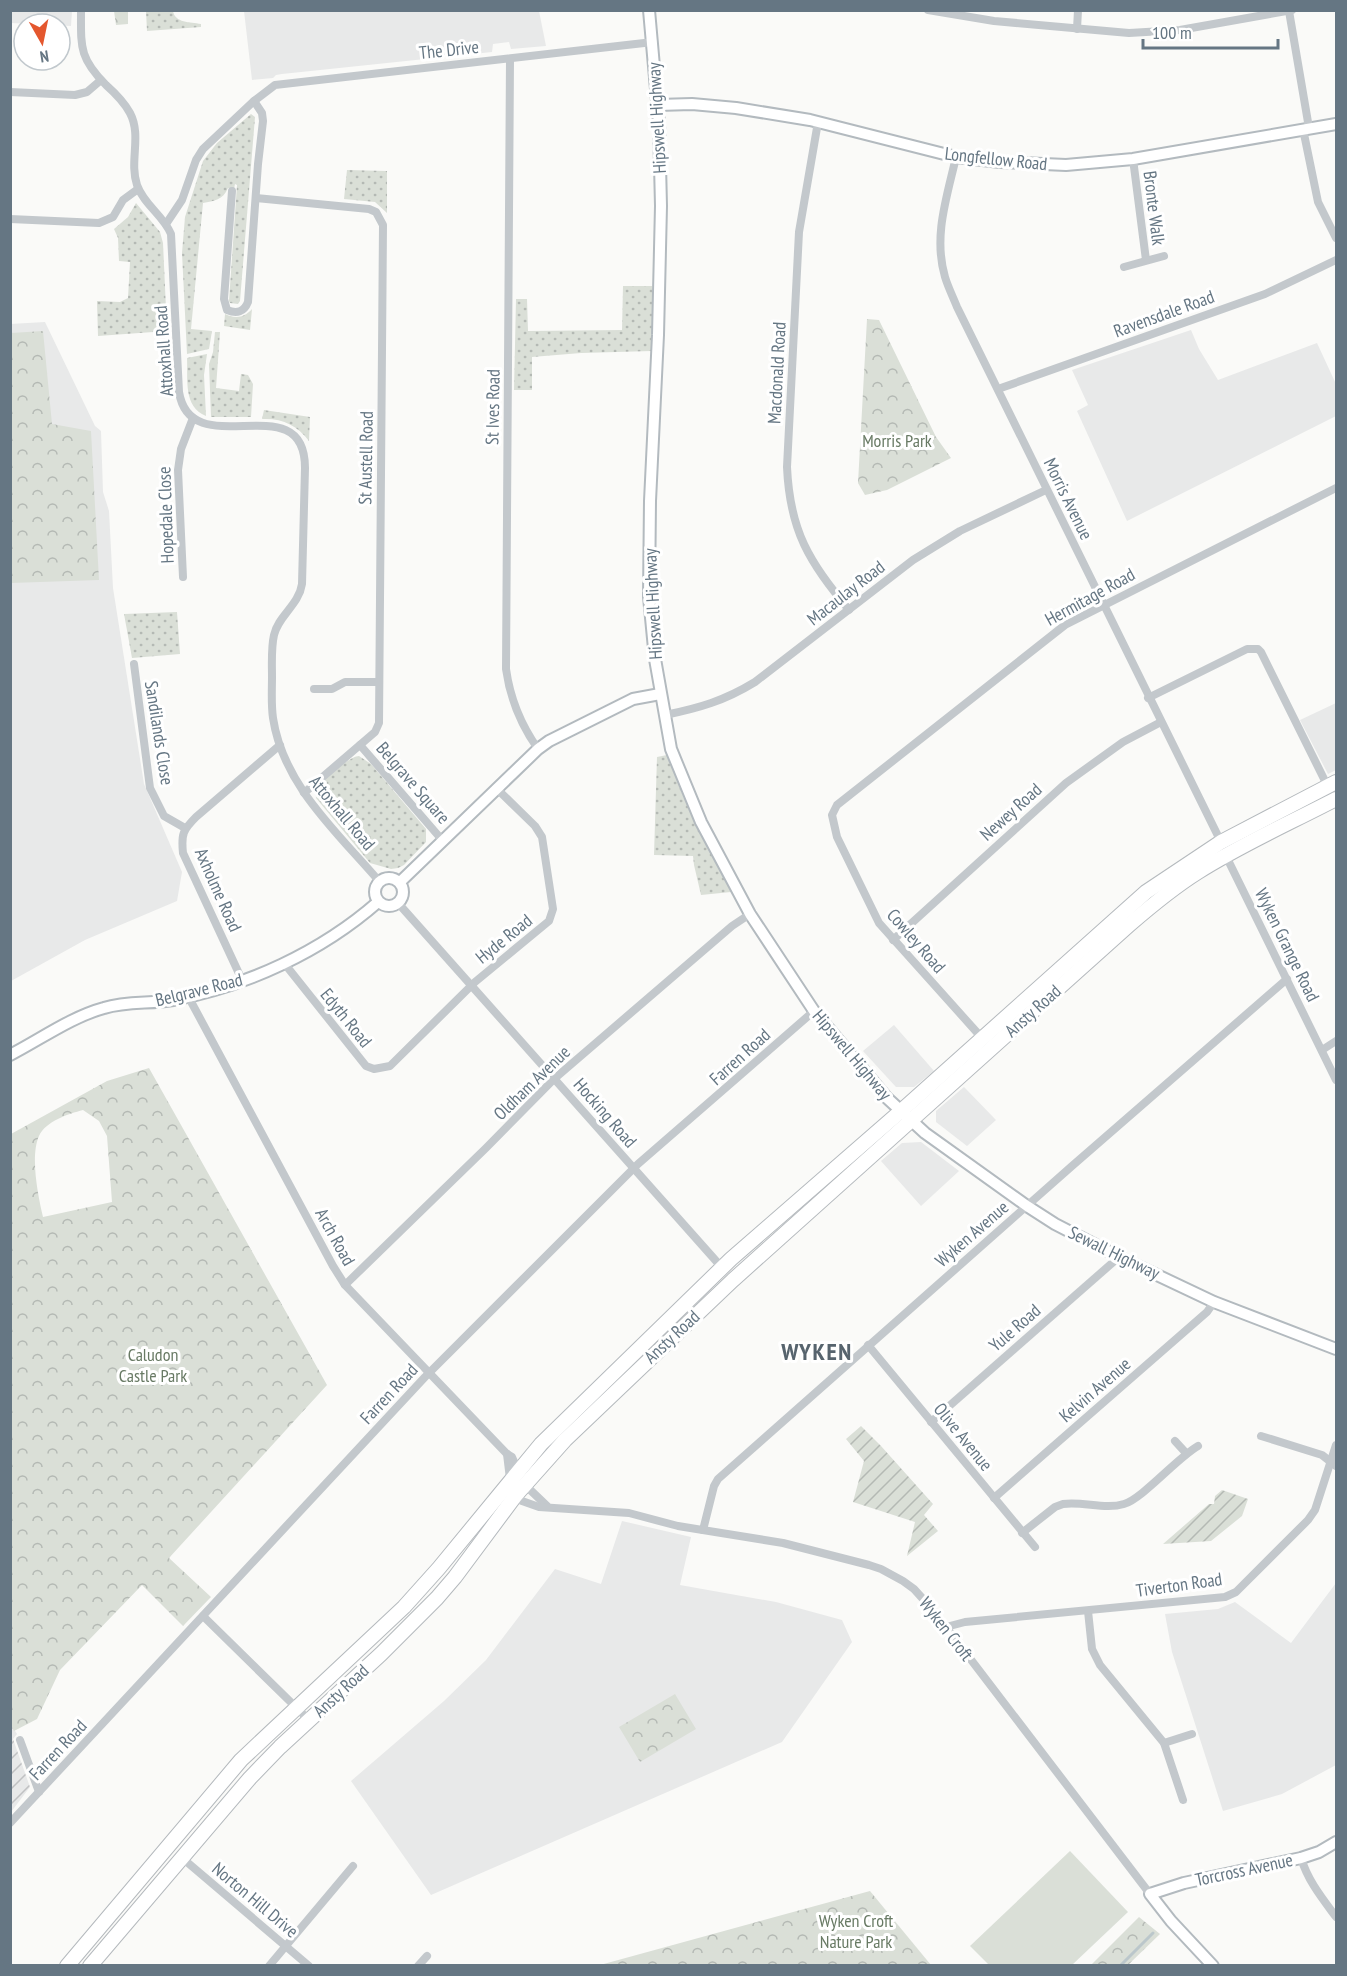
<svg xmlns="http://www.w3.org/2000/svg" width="1347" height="1976" viewBox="0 0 1347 1976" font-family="'PT Sans Narrow',sans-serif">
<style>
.built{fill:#e8e9e9}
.industrial{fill:url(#industrial-furrows)}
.grass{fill:url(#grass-dots)}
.park{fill:url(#park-crowns);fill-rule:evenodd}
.garden{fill:url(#garden-furrows)}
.pitch{fill:#dadfd7}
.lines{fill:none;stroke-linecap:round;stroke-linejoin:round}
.stream{stroke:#bbc7cb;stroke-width:3}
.secondary-casing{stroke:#b3babf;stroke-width:14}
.highway-casing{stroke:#b4b9bd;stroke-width:16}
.street{stroke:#c3c8cc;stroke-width:8}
.secondary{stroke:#fff;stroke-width:10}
.highway{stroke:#fff;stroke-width:14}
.labels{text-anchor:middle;stroke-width:6;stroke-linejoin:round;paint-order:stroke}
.street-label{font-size:18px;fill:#657683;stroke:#fff}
.park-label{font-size:18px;fill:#687a64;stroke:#fff}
.district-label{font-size:24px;font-weight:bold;letter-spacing:1.5px;fill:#57646e;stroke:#fff}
</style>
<defs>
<pattern id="industrial-furrows" width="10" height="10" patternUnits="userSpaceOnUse" patternTransform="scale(1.5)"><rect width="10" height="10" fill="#e8e9e9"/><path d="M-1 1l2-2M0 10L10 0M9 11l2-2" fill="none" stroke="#c0c1c2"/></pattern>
<pattern id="grass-dots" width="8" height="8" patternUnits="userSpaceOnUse" patternTransform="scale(1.5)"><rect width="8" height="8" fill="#dadfd7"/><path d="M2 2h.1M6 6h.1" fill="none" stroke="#b4b9b4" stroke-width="1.8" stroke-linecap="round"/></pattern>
<pattern id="park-crowns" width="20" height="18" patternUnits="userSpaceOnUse" patternTransform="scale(1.5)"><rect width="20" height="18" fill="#dadfd7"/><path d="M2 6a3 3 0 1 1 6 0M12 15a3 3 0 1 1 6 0" fill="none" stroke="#b4b9b4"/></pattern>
<pattern id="garden-furrows" width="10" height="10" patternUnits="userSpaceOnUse" patternTransform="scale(1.5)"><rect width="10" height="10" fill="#dadfd7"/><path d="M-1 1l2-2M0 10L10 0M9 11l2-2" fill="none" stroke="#b4b9b4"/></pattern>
</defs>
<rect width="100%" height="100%" fill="#fafaf8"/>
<g class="built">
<polygon points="11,10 72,11 71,26 11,23"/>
<polygon points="244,11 539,11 546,46 511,49 509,42 493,44 492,52 282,74 276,75 273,78 252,80"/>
<polygon points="45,322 95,426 101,431 103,492 109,511 113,588 144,784 182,872 177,901 85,940 11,981 10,324"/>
<polygon points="1191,330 1199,349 1218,380 1317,343 1336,384 1336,416 1127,521 1077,411 1088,405 1072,370"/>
<polygon points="1336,703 1336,770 1328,774 1300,720"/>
<polygon points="894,1025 934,1071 914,1087 896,1087 863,1051"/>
<polygon points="964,1087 996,1120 967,1146 936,1122 936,1111"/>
<polygon points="921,1142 959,1171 921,1206 881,1161 902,1143"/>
<polygon points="622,1521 691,1537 680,1585 776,1602 842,1620 852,1642 782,1742 431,1895 351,1781 444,1701 486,1660 555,1569 601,1584"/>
<polygon points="1336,1583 1336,1765 1282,1794 1223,1811 1172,1652 1165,1614 1218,1609 1235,1602 1291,1643"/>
</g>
<polygon class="industrial" points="10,1723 17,1734 13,1739 30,1787 11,1812"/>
<g class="grass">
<path d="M146,11H173C175,23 190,22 201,24V27L147,31Z"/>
<path d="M251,114L255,117L240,301L238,304L230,303L229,301L237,185L235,184L234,189L228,188C223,200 214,201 203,203L191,329L212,331L209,349L187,354L182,253L185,217L203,161L217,143Z"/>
<polygon points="347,170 387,171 387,213 375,202 344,199"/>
<polygon points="136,203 160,232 163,243 167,331 98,336 97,301 120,302 128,298 130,262 119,261 118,238 114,229 128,217"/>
<polygon points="623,286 652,286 652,351 581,353 532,357 532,390 514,390 516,299 527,299 528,331 622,330"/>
<path d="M252,309L250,330L224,326L225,314C235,319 244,318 252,309Z"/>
<polygon points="215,332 220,332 216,388 239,391 241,374 248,375 253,384 251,417 211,417 209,364 213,352"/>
<path d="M207,354L204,375L206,416C183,407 188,379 187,358Z"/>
<path d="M264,410L310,417L309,441C297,425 282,418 262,419Z"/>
<polygon points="177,612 180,654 132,658 124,614"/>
<polygon points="667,755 684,798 731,892 701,895 694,865 693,856 654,855 657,757"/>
<path d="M359,756L371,764L426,829V842L404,865L398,868L391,869L370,863L316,798C316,793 315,793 317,789C322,780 350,756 359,756Z"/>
</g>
<g class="park">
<polygon points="114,11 128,11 128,24 116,25"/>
<polygon points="867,319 879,320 936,437 951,458 887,490 865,495 858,483"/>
<polygon points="43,331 52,424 91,431 99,580 11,583 11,333"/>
<path d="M149,1068L327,1385L169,1558L211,1597L183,1626L142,1585L60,1670L37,1719L14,1731L10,1723L11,1134L107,1081ZM83,1110L99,1121L107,1136L112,1202L43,1217C38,1196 30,1156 39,1136C46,1121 68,1114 83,1110Z"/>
<polygon points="675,1694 696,1729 640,1762 619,1727"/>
<polygon points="870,1891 931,1965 600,1965"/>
<polygon points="1139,1917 1160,1934 1128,1965 1091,1965"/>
</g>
<g class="garden">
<polygon points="861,1426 881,1446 933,1504 924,1515 938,1531 907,1556 915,1522 853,1502 864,1461 846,1439"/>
<polygon points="1222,1490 1248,1499 1242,1516 1211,1541 1163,1544 1209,1504 1214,1504 1215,1496"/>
</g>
<polygon class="pitch" points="1070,1851 1128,1912 1072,1965 989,1965 970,1946"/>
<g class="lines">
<polyline class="stream" points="1120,1966 1153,1933"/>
<defs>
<g id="secondary">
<polyline points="649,10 659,123 661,206 658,335 650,501 649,597 655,659 671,749 701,822 750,914 814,1011 887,1098 925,1133 1027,1206 1055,1224 1119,1257 1214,1302 1336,1349"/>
<polyline points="658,105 692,104 736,108 810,120 956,157 1000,162 1066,165 1133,159 1336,124"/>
<circle cx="389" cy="892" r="14"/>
<polyline points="400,882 538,749 549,741 633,699 660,694"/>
<path d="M10,1055C41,1039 71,1017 104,1008C127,1001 150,1004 173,1000C247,986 321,952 378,902"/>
<polyline points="1213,1966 1171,1921 1150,1894 1184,1883 1301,1858 1319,1852 1336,1842"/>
</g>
<g id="highway">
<polyline points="67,1966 241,1760 404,1607 439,1568 541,1444 731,1259 901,1111 1146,892 1221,842 1336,782"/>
<path d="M90,1966L250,1778L280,1747L381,1654L437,1598L455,1577L516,1495L565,1440L733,1280L1129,925C1151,906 1174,887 1198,872C1242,844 1290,823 1336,799"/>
</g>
</defs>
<use href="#secondary" class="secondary-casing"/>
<use href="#highway" class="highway-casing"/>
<g class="street">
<path d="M81,10C81,47 79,58 106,85C115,93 124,102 130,113C142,136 129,161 137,185C144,205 163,215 171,234L179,392C191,466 305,383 305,468L302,584C299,605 278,616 274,635C271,648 272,664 272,677C272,691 271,704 273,718C283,785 337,832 379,881"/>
<polyline points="928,10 994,21 1129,33 1180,30 1292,10"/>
<polyline points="1289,11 1309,128"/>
<polyline points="1077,29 1078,10"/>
<path d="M510,59L506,669C510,698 521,725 538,749"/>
<polyline points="10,92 75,95 87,92 101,80"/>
<path d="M818,122L799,232L787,467C790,532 809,561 849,610"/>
<polyline points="1303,129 1318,202 1336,238"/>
<path d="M956,157C947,197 933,236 945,277C948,287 953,297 957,307L1221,842"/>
<polyline points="1133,159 1146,260"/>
<path d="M232,191L224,299L227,310C237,314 244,312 248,302L258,164L263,121L262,113L254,101"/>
<polyline points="256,198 369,209 376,212 383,225 379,723 375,732 304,793"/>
<polyline points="10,219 99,223 113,217 123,200 138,189"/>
<polyline points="166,224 182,200 196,160 203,149 254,101 275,85 653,42"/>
<polyline points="1124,267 1164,256"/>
<polyline points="998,389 1265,294 1336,260"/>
<polyline points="183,577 178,470 181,449 193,418"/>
<polyline points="134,664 150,788 164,816 185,828"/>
<polyline points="314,689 332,689 345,682 378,682"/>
<polyline points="1148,698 1247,649 1258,649 1261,652 1328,787"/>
<path d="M665,715C699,708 724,701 755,682L913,560L960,531L1046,490"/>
<polyline points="360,745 443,841"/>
<polyline points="1226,856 1336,1080"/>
<polyline points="398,903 717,1262"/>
<polyline points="893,940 1066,783 1123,742 1161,722"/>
<polyline points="284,963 366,1066 374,1069 390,1066 475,982 549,921 553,909 542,837 535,826 496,788"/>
<path d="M242,980L183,853C181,834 183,830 196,817L280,745"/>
<polyline points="188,996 333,1266 345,1285 507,1454 512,1457 519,1473"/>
<polyline points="982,1038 879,923 837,837 832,815 837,805 1065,625 1336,488"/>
<polyline points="1322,1050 1336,1041"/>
<polyline points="345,1285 486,1148 554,1079 732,926 750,914"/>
<polyline points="868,1345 1035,1547"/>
<polyline points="931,1422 1119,1257"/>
<polyline points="1261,1436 1322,1455 1336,1466"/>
<polyline points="1175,1441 1186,1453"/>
<polyline points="507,1454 510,1479"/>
<polyline points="524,1484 547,1506"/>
<polyline points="515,1493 522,1501 539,1507 629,1513 678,1526 783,1543 869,1565 881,1569 903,1581 914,1589 933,1610 1150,1894"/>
<polyline points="994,1498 1207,1312 1214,1302"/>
<polyline points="703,1530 714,1486 718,1479 1072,1166 1287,979"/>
<path d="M1022,1533L1055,1507L1063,1504C1083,1501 1105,1510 1124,1504C1142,1499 1177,1458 1198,1446"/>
<polyline points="1088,1611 1092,1649 1100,1665 1164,1743 1183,1800"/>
<polyline points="203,1616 309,1720"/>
<polyline points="946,1627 965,1622 1225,1597 1236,1592 1308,1520 1315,1510 1336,1445"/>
<polyline points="20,1740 39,1792"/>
<polyline points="1164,1743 1192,1734"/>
<polyline points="10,1823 425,1377 638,1164 814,1011"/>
<polyline points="181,1857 309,1966"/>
<path d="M1301,1858C1308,1881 1322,1898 1336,1917"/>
<polyline points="269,1966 353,1866"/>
<polyline points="418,1966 427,1956"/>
</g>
<use href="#secondary" class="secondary"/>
<use href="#highway" class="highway"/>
</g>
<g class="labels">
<g class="street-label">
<text transform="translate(449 50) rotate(-6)" y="6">The Drive</text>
<text transform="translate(657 118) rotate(-93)" y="6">Hipswell Highway</text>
<text transform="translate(996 159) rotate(6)" y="6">Longfellow Road</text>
<text transform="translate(1154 208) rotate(83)" y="6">Bronte Walk</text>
<text transform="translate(1164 314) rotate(-20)" y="6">Ravensdale Road</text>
<text transform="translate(164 351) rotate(-94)" y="6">Attoxhall Road</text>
<text transform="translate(777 373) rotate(-87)" y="6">Macdonald Road</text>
<text transform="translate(493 407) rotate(-89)" y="6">St Ives Road</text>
<text transform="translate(366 458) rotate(-89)" y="6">St Austell Road</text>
<text transform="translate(1068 499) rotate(64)" y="6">Morris Avenue</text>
<text transform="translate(166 515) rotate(-92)" y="6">Hopedale Close</text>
<text transform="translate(846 593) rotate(-38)" y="6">Macaulay Road</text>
<text transform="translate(1090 597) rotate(-29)" y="6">Hermitage Road</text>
<text transform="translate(653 604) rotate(-93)" y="6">Hipswell Highway</text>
<text transform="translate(159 733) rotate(81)" y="6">Sandilands Close</text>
<text transform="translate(413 783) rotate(49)" y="6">Belgrave Square</text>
<text transform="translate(1011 812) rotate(-42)" y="6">Newey Road</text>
<text transform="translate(342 813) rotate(50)" y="6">Attoxhall Road</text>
<text transform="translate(218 890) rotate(66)" y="6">Axholme Road</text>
<text transform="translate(504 939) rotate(-39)" y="6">Hyde Road</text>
<text transform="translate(916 941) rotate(49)" y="6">Cowley Road</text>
<text transform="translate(1287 945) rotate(64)" y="6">Wyken Grange Road</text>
<text transform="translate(199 990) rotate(-14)" y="6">Belgrave Road</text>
<text transform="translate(1033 1011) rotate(-42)" y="6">Ansty Road</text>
<text transform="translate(346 1018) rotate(51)" y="6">Edyth Road</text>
<text transform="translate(852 1055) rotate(50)" y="6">Hipswell Highway</text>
<text transform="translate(740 1057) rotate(-42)" y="6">Farren Road</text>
<text transform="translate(532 1083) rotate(-44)" y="6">Oldham Avenue</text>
<text transform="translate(605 1113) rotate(49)" y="6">Hocking Road</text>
<text transform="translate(972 1234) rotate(-41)" y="6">Wyken Avenue</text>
<text transform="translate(335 1237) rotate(61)" y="6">Arch Road</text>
<text transform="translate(1114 1253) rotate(26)" y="6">Sewall Highway</text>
<text transform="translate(1015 1328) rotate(-41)" y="6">Yule Road</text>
<text transform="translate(672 1337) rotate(-43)" y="6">Ansty Road</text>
<text transform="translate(1095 1390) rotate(-41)" y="6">Kelvin Avenue</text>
<text transform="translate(389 1394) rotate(-47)" y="6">Farren Road</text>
<text transform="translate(963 1437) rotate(51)" y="6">Olive Avenue</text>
<text transform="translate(1179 1585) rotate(-8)" y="6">Tiverton Road</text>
<text transform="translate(946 1629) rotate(52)" y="6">Wyken Croft</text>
<text transform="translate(341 1691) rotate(-43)" y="6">Ansty Road</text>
<text transform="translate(58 1750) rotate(-47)" y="6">Farren Road</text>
<text transform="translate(1244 1870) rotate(-12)" y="6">Torcross Avenue</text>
<text transform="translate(255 1900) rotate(40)" y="6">Norton Hill Drive</text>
</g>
<g class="park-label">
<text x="897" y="447">Morris Park</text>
<text x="153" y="1361">Caludon<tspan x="153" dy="21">Castle Park</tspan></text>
<text x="856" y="1927">Wyken Croft<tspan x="856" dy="21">Nature Park</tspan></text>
</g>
<g class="district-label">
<text x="817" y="1360">WYKEN</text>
</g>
</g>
<rect width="1347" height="1976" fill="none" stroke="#657683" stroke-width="24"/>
<g transform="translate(42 42) rotate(171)"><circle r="28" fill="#ffffff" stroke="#c1c8cd" stroke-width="1.5"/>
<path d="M0-4.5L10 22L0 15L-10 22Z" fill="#e4572e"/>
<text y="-9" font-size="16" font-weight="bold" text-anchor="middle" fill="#657683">N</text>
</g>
<path d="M1143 39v9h135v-9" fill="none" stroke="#657683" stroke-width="3"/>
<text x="1152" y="39" font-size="18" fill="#657683" stroke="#ffffff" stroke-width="4.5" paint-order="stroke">100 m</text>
</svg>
